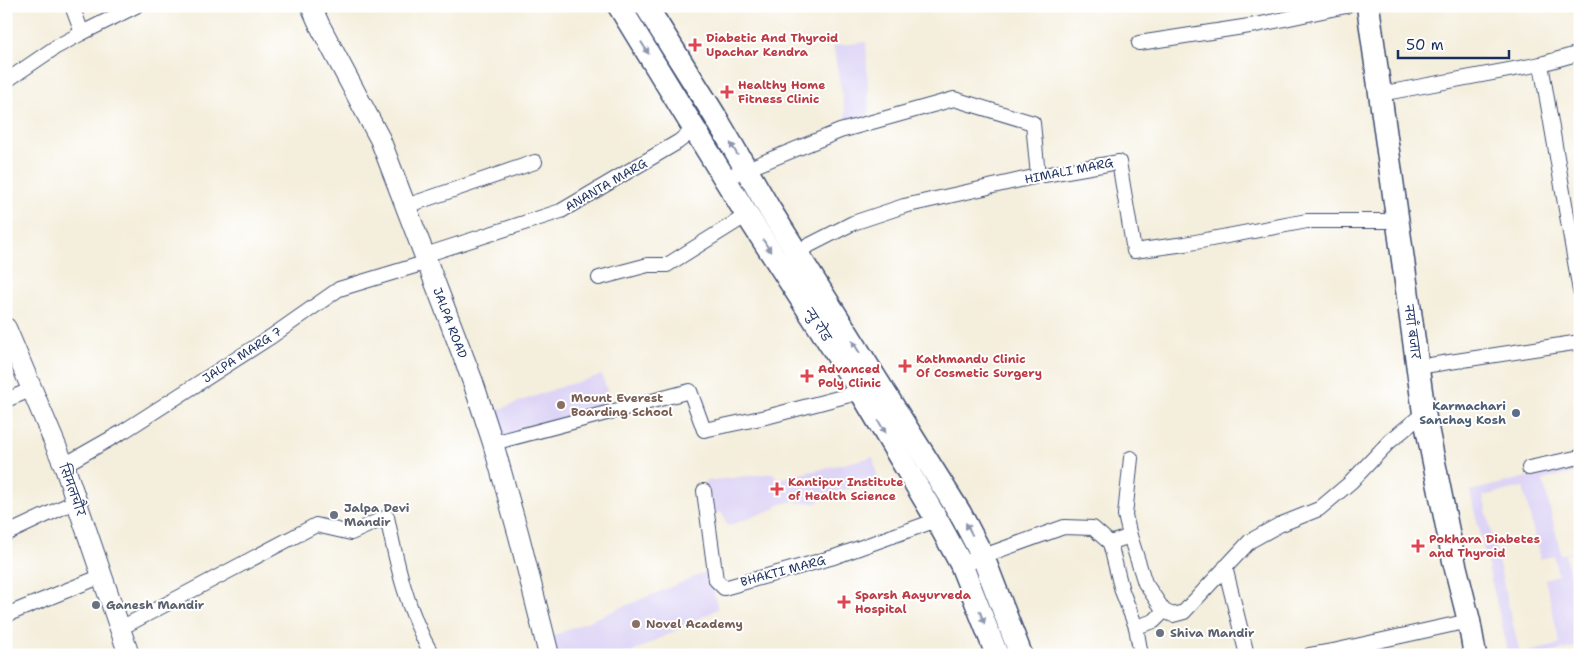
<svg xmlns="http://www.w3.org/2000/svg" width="1586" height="661" viewBox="0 0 1586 661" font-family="'Shantell Sans','Playpen Sans Deva',sans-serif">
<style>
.built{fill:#ded5f6;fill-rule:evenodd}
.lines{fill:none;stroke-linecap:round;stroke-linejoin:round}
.street-casing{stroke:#3c4c71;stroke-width:16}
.secondary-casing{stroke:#3c4c71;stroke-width:22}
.primary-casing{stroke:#3c4c71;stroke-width:25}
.street{stroke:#fff;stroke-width:14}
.secondary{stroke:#fff;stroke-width:20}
.primary{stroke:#fff;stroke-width:22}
.oneway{fill:#8d97ae}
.health-dot{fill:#e0444e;stroke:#fff;stroke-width:2}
.education-dot{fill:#8d6e63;stroke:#fff;stroke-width:2}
.service-dot{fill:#5c6f8a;stroke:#fff;stroke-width:2}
.worship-dot{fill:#6b7280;stroke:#fff;stroke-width:2}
.labels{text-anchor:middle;stroke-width:4;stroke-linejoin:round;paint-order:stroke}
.health-label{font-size:12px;font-weight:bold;fill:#be3a42;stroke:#fff;text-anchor:start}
.street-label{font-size:12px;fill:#1b2f5e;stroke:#fff}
.education-label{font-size:12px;font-weight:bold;fill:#785e54;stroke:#fff;text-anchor:start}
.service-label{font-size:12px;font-weight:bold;fill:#4e5e75;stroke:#fff;text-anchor:end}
.worship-label{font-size:12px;font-weight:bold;fill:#5b616d;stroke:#fff;text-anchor:start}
</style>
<rect width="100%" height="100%" fill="#fff"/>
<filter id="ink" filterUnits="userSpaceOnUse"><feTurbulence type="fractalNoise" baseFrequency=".02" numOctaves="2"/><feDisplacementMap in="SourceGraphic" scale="10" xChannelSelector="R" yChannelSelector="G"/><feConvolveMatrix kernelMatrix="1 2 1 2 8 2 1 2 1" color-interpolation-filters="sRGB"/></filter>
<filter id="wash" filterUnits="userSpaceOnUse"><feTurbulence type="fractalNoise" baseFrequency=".0096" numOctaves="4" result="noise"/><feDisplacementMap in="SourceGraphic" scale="20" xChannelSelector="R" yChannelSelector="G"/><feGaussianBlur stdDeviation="1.12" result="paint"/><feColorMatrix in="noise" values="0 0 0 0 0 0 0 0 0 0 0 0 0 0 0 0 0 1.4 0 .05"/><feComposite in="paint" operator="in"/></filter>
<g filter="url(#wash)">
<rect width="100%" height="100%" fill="#f4eedc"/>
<g class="built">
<polygon points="866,42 869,115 847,122 833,46"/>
<polygon points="602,375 613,410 503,438 494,411 557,388"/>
<polygon points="873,457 878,480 820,497 818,503 800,503 794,501 777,505 776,508 728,526 721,512 709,517 705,481 773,473 778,479"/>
<path d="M1580,464V471L1543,480L1561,554L1580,550L1565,554L1580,616V646L1540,655H1509L1470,491ZM1523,487L1540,559L1554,556L1558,575L1545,579L1560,644L1520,654L1483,496Z"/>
<polygon points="709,571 718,609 627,655 555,655 548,638"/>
</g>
</g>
<g filter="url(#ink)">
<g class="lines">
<defs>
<g id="street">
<polyline points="72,6 82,33"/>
<polyline points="1139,43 1256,25 1346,6"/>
<polyline points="1541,64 1580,291"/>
<polyline points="6,81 56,47 82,33 136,6"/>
<polyline points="1380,94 1541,64 1580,53"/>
<polyline points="725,178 840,131 954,99 1033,123 1038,176"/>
<polyline points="406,206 535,162"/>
<polyline points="796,252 853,223 904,206 1038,176 1119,162 1134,251 1185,244 1307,221 1396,221"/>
<polyline points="425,255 561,211 678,142 695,129"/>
<polyline points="599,278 648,265 667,265 747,215"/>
<polyline points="1417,367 1580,342"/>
<polyline points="6,400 33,389"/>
<polyline points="493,443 690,391 704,430 770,416 861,392"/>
<polyline points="64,465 124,431 272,336 339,289 428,262"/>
<polyline points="1529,468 1580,457"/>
<polyline points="704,491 716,580 724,588 834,557 937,520"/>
<polyline points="6,534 76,501"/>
<polyline points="1130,536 1145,583 1164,611"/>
<polyline points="1110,543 1130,536 1125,515 1131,458"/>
<polyline points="961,564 1064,527 1093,528 1110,543 1122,591 1136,627 1154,621 1164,611 1173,615 1184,612 1250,541 1279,525 1319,509 1351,482 1389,442 1424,413"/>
<polyline points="1225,567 1247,655"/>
<polyline points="6,615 102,576"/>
<polyline points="1136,627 1141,655"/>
<path d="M119,629L316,525L351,533L387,517C397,565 407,611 432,655"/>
<polyline points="1310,655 1333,651 1469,621"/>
</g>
<g id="secondary">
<polyline points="311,6 320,26 380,139 473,382 493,443 519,536 549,655"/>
<polyline points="6,328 64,465 129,655"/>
</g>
<g id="primary">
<polyline points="619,6 747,215 861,392 937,520 961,564 997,655"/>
<polyline points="646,6 715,116 770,210 960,513 983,557 1021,655"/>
<polyline points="1368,6 1424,413 1454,561 1469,621 1475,655"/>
</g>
</defs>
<use href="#street" class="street-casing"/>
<use href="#secondary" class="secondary-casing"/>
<use href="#primary" class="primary-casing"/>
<use href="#street" class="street"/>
<use href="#secondary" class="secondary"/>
<use href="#primary" class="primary"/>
</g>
<defs><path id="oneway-solid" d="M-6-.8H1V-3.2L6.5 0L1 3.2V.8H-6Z" transform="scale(1.25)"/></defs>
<g class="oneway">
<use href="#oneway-solid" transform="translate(645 48) rotate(58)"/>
<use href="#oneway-solid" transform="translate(734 149) rotate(-121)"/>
<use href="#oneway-solid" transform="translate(767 246) rotate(58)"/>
<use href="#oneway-solid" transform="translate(856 347) rotate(-122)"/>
<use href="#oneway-solid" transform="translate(882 427) rotate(59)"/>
<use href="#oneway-solid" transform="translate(969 529) rotate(-118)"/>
<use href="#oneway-solid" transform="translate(982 617) rotate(69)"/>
</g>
</g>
<g class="health-dot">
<path d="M692.5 37.5h5v5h5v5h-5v5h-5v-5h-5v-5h5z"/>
<path d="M724.5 84.5h5v5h5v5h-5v5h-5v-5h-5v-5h5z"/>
<path d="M902.5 358.5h5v5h5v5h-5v5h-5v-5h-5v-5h5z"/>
<path d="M804.5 368.5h5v5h5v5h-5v5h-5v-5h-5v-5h5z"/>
<path d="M774.5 481.5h5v5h5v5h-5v5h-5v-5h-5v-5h5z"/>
<path d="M1415.5 538.5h5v5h5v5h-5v5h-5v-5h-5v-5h5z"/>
<path d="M841.5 594.5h5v5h5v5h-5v5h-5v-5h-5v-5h5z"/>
</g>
<g class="education-dot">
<circle cx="561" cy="405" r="5"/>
<circle cx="636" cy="624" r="5"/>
</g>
<circle class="service-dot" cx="1516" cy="413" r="5"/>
<g class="worship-dot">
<circle cx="334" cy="515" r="5"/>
<circle cx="96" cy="605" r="5"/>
<circle cx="1160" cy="633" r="5"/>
</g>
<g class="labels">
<g class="health-label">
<text x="706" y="42">Diabetic And Thyroid<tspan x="706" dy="14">Upachar Kendra</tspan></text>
<text x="738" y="89">Healthy Home<tspan x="738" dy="14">Fitness Clinic</tspan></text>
<text x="916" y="363">Kathmandu Clinic<tspan x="916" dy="14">Of Cosmetic Surgery</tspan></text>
<text x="818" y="373">Advanced<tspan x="818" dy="14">Poly Clinic</tspan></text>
<text x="788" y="486">Kantipur Institute<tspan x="788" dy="14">of Health Science</tspan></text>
<text x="1429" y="543">Pokhara Diabetes<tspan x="1429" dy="14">and Thyroid</tspan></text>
<text x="855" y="599">Sparsh Aayurveda<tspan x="855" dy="14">Hospital</tspan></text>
</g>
<g class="street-label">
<text transform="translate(1069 171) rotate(-11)" y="4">HIMALI MARG</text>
<text transform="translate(606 185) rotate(-30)" y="4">ANANTA MARG</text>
<text transform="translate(450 323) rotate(69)" y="4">JALPA ROAD</text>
<text transform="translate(818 325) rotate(57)" y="4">न्यु रोड</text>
<text transform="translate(1412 332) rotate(82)" y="4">नयाँ बजार</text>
<text transform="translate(242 355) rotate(-33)" y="4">JALPA MARG 7</text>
<text transform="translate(72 490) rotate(70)" y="4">सिमलचौर</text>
<text transform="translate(783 571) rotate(-15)" y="4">BHAKTI MARG</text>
</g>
<g class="education-label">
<text x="571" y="402">Mount Everest<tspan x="571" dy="14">Boarding School</tspan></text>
<text x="646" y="628">Novel Academy</text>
</g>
<g class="service-label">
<text x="1506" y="410">Karmachari<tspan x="1506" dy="14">Sanchay Kosh</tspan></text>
</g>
<g class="worship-label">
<text x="344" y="512">Jalpa Devi<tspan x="344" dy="14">Mandir</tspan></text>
<text x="106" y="609">Ganesh Mandir</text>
<text x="1170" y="637">Shiva Mandir</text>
</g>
</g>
<rect width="1586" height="661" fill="none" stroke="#fff" stroke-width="25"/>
<path d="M1398 50v8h111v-8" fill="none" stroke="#1b2f5e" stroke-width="2.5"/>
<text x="1406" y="50" font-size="15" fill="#1b2f5e" stroke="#ffffff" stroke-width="4" paint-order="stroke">50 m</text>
</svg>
